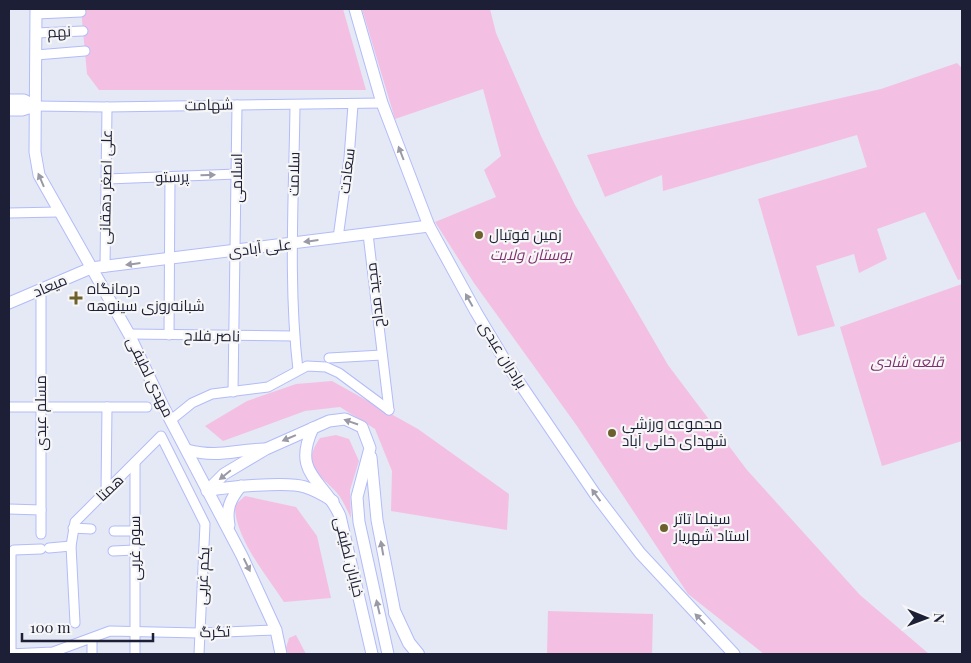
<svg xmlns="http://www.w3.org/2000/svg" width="971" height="663" viewBox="0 0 971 663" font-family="'Playfair Display',Cairo,serif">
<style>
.green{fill:#f3c0e4}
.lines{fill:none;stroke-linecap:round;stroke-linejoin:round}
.minor-casing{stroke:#b2bcf9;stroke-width:11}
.major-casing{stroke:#b2bcf9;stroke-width:13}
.highway-casing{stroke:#b2bcf9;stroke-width:14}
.minor{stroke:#fff;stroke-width:9}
.major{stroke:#fff;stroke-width:11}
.highway{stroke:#fff;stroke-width:12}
.oneway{fill:#999aa5}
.poi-dot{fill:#6c602d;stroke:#f6f6f6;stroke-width:2}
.labels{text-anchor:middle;stroke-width:4.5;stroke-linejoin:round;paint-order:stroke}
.street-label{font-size:15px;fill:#1c1f36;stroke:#f6f6f6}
.poi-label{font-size:15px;fill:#1c1f36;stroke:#f6f6f6;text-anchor:start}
.park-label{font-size:15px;font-style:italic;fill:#802f6f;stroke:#f6f6f6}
</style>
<rect width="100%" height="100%" fill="#e5e8f5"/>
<g class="green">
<polygon points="81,9 343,9 366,90 99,90 87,74"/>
<polygon points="362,9 490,9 496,33 541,136 575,205 668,365 747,470 860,595 929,654 764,654 688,594 577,426 474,283 435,222 496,197 484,170 501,156 483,89 395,119"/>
<polygon points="957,63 962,68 962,279 958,280 925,212 877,229 887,259 859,273 854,254 816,266 835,326 798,336 758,199 867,167 857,135 663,191 662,175 605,197 587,155 881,89"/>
<polygon points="962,284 962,441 882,466 840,327"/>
<polygon points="332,381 418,429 509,494 507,530 391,511 392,471 375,429 340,407 305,411 223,441 205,426 247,401 296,384"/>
<path d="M336,435L349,439L359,461L350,490L351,518C347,510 343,500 337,493C319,473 300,467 320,438Z"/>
<path d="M245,496L296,507L317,536L331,598L284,602C267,576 234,537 235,505Z"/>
<polygon points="548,611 653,614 652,654 547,654"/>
<polygon points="296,635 306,654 288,654 286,648 289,638"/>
</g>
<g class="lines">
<defs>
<g id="minor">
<polyline points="36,14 81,12"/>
<polyline points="36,33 83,31"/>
<polyline points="36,55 85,51"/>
<path d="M295,105C294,193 288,283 298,370"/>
<polyline points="35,106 107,107 382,103"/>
<polyline points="107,179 237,174"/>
<polyline points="9,213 58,212"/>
<polyline points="368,234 389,410"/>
<polyline points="338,238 349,158 353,105"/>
<polyline points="105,267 107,107"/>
<polyline points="129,334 294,336"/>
<polyline points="169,335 170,177"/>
<polyline points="329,358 382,355"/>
<polyline points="233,392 237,105"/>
<polyline points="9,407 147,407"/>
<polyline points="171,420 192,403 212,394 268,387 307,366 326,367 339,373 389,410"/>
<polyline points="135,463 135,654"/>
<polyline points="106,493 107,407"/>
<polyline points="9,509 41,510"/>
<polyline points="73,528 91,529"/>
<polyline points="114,531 135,531"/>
<polyline points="41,534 41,291"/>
<polyline points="49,548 71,546"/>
<polyline points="113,551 135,550"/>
<polyline points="75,623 71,546 75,522 161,436 205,524 199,654"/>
<polyline points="92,639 92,654"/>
<polyline points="9,654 53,652 110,631 199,633 276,630"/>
<polyline points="11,654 11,553 14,550 41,549"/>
</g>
<g id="major">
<polyline points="36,9 35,152 39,175 129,334 163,406 242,556 276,630 281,654"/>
<polyline points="355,9 382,103 429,226 476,312 510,369 595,494 640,553 734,654"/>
<polyline points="9,100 24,100 35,106"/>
<polyline points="9,110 22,110 35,106"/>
<polyline points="9,303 91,268 429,226"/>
<path d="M313,428C291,475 324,479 340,516L372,654"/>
<path d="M187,450C219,458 233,450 264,449"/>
<polyline points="371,457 377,520 395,613"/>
<path d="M333,501C325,496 315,490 305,487C288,481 226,487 207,491L224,474L266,449L329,421L345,419L362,427L370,448L357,497L359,522L388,654"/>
<path d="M229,525C226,509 230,499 241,486"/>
</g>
<polyline id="highway" points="395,613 409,643 418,654"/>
</defs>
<use href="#minor" class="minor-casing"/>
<use href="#major" class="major-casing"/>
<use href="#highway" class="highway-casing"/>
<use href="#minor" class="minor"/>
<use href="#major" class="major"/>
<use href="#highway" class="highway"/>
</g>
<defs><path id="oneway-solid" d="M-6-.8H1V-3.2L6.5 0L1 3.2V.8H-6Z" transform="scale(1.25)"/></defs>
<g class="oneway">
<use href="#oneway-solid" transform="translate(401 153) rotate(-111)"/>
<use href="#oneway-solid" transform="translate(208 175) rotate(-2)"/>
<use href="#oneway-solid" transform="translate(41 180) rotate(-113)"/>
<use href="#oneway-solid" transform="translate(311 241) rotate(173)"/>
<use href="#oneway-solid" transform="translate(133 264) rotate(173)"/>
<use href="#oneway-solid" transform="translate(469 300) rotate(-119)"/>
<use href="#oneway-solid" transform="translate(351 422) rotate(-161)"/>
<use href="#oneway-solid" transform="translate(289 438) rotate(157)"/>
<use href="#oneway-solid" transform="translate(225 475) rotate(141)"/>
<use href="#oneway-solid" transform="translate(596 495) rotate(-126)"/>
<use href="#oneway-solid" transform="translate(382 548) rotate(-100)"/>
<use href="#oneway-solid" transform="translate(247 565) rotate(64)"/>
<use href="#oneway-solid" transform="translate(378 607) rotate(-103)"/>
<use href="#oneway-solid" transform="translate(700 619) rotate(-134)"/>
</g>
<g class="poi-dot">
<circle cx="479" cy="235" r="5"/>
<path d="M73.5 290.5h5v5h5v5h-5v5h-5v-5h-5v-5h5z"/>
<circle cx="612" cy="433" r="5"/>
<circle cx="664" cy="528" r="5"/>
</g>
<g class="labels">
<g class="street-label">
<text transform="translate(59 32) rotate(-3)" y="5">نهم</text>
<text transform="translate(209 105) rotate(-1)" y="5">شهامت</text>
<text transform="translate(347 171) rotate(-83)" y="5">سعادت</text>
<text transform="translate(294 174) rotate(-89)" y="5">سلامت</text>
<text transform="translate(172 177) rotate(-2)" y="5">پرستو</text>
<text transform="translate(237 178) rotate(-90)" y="5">اسلامی</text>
<text transform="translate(106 187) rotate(-89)" y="5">علی اصغر دهقانی</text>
<text transform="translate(260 248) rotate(-7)" y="5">علی آبادی</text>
<text transform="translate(50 286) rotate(-23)" y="5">میعاد</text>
<text transform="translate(375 295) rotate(-97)" y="5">مجید مداح</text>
<text transform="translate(212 336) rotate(1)" y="5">ناصر فلاح</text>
<text transform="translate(503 355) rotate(58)" y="5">برادران عبدی</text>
<text transform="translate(150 377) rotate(64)" y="5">مهدی لطیفی</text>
<text transform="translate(41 413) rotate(-90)" y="5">مسلم عبدی</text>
<text transform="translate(110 488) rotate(-44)" y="5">همتا</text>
<text transform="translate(135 548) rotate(-90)" y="5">سوم غربی</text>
<text transform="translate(349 557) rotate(76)" y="5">خیابان لطیفی</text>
<text transform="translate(203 576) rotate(-87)" y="5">یکم غربی</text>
<text transform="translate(215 632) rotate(-2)" y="5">تگرگ</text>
</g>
<g class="poi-label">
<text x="489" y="240">زمین فوتبال</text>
<text x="87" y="294">درمانگاه<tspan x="87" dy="17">شبانه‌روزی سینوهه</tspan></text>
<text x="622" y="429">مجموعه ورزشی<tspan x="622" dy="17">شهدای خانی آباد</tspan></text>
<text x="674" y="524">سینما تاتر<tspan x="674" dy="17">استاد شهریار</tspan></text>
</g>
<g class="park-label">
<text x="531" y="260">بوستان ولایت</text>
<text x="907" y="367">قلعه شادی</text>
</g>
</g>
<rect width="971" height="663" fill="none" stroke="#1c1f36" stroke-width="20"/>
<g transform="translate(926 618) rotate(91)" stroke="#f6f6f6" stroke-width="4" paint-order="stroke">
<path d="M0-4L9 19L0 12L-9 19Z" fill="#1c1f36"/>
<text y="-8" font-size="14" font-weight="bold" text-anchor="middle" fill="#1c1f36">N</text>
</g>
<path d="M22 633v8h131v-8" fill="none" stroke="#1c1f36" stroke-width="2.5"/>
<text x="30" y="633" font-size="15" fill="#1c1f36" stroke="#f6f6f6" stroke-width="4" paint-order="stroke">100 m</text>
</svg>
